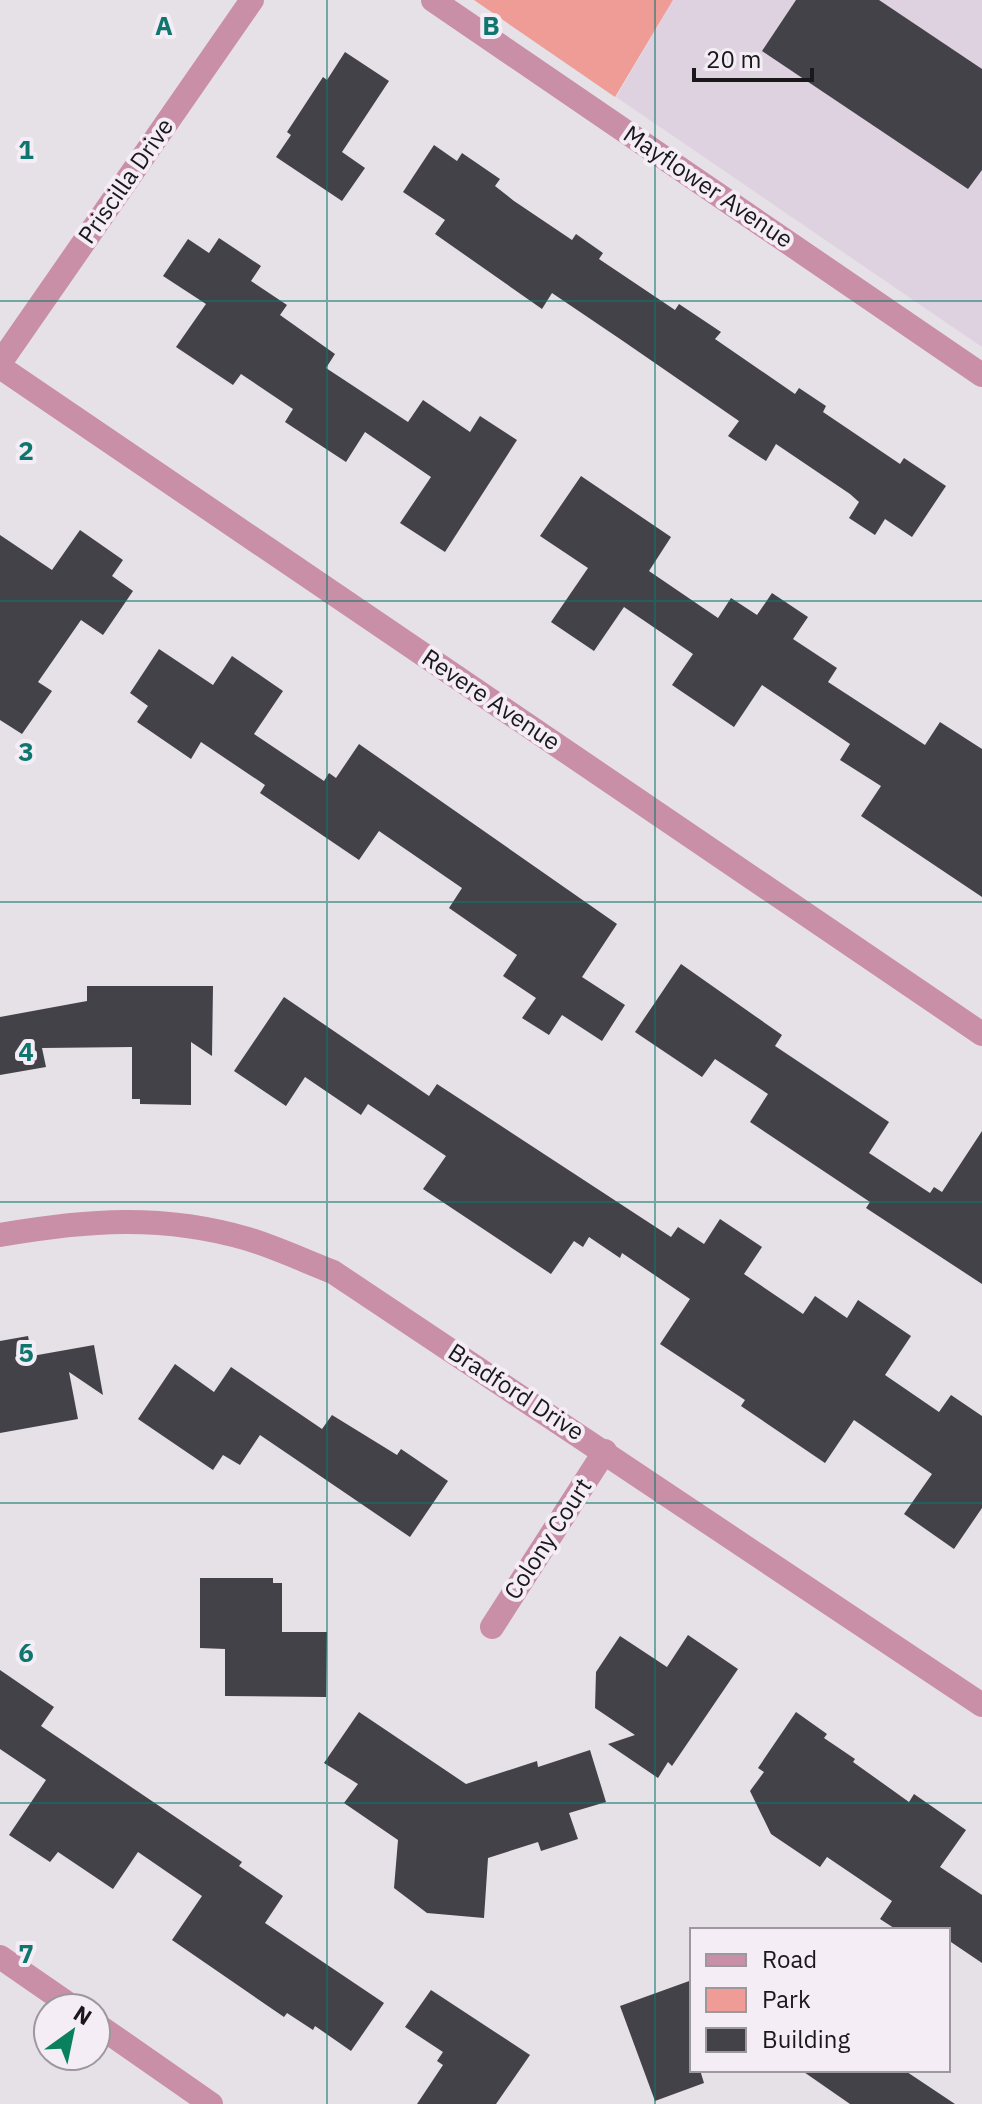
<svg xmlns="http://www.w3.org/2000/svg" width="982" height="2104" viewBox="0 0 982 2104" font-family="'IBM Plex Sans',sans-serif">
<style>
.built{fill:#ded2e0}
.green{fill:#ef9c96}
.building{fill:#434249}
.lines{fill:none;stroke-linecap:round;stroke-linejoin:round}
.street{stroke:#c98fa6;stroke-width:24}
.grid{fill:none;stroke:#0f766e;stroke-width:2;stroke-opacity:0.55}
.labels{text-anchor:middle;stroke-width:8;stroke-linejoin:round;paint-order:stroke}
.street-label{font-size:24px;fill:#1a181a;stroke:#f4edf5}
.grid-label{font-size:26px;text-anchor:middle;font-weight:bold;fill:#0f766e;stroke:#f4edf5;stroke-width:8;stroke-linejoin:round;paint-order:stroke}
</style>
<rect width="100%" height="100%" fill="#e6e0e7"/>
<polygon class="built" points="673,0 982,0 982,347 616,97"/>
<polygon class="green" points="474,0 673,0 615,97"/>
<g class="building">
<polygon points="796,0 879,0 982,69 982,170 968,189 762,51"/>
<polygon points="345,52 389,81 342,152 365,168 342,201 276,157 291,135 287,132 323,77 327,80"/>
<polygon points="434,145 457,161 462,153 500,179 495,186 514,201 572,240 576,234 603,253 599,259 675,310 679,304 721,332 715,339 795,394 799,388 826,406 823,412 900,464 904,458 946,486 912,537 885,519 875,535 849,518 859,502 850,494 776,444 766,461 728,436 739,421 623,341 552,293 542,309 435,234 445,220 403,192"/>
<polygon points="219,238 261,266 251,281 287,305 280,315 335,354 326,368 408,422 423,400 470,432 480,416 517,440 445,552 400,523 431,477 365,432 346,462 285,422 293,409 241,374 233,385 176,347 206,304 163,276 188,239 209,253"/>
<polygon points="581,476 671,537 649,571 718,618 731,598 757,615 772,593 808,617 793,639 837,668 828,682 925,745 940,722 982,749 982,897 861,816 881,786 840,760 850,744 762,685 734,727 672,685 693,654 624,607 594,651 551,622 588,568 540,536"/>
<polygon points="80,530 123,560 112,576 133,591 103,635 81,620 38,682 52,691 22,734 0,720 0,535 52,570"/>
<polygon points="159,649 213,685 232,656 283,691 254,734 324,781 329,773 336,778 359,744 617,924 582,977 625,1005 602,1041 562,1015 549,1035 522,1018 536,998 503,976 517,955 449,908 462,888 379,831 359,860 260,793 265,785 201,742 191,759 137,722 148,706 130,693"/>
<polygon points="681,964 782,1035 775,1046 889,1122 869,1153 930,1193 934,1187 942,1192 982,1131 982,1284 866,1208 870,1202 750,1122 768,1094 715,1059 702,1077 635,1032"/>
<polygon points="87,986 213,986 212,1056 191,1042 191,1105 140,1104 140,1099 132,1099 132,1047 42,1048 46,1067 0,1075 0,1017 87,1001"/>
<polygon points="284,997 429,1096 437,1084 671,1237 678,1227 704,1244 720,1219 762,1247 744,1274 803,1314 815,1296 847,1318 858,1300 911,1336 885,1375 939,1412 951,1395 982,1416 982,1508 954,1549 904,1514 932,1474 854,1420 825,1463 741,1406 745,1400 660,1344 690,1299 622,1253 620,1258 589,1237 583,1247 574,1241 551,1274 423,1189 446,1156 368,1104 361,1115 305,1077 286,1106 234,1071"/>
<polygon points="28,1336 32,1356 94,1345 103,1395 69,1372 78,1419 0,1433 0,1341"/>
<polygon points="175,1364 214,1392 231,1367 322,1429 332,1415 397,1455 401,1449 448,1481 410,1537 260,1435 240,1465 223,1455 213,1470 138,1419"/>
<polygon points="200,1578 273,1578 273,1583 282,1583 282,1632 327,1632 326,1697 225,1696 225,1649 200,1648"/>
<polygon points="688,1635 738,1669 672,1766 668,1762 658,1778 608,1744 635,1735 595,1708 596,1672 620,1636 667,1667"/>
<polygon points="0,1670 54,1707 41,1726 242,1862 239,1866 283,1896 265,1923 384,2003 351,2051 315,2026 313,2030 287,2013 284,2017 172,1940 202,1896 138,1852 113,1889 58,1852 50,1862 9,1835 46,1780 0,1749"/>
<polygon points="359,1712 466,1784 537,1761 538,1767 590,1750 606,1802 569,1813 578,1839 541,1851 538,1842 488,1858 484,1918 427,1913 394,1888 398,1840 344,1803 358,1784 324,1763"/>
<polygon points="796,1712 827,1734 824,1738 855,1759 853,1762 909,1802 914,1794 966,1830 940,1867 982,1895 982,1963 948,1940 948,1930 897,1930 880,1919 892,1901 827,1857 820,1867 771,1834 750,1791 764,1772 758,1768"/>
<polygon points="692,1980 692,2070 700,2070 704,2083 655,2101 620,2006"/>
<polygon points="431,1990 530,2055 496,2104 417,2104 443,2065 437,2061 443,2052 405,2027"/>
<polygon points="801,2070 904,2070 955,2104 850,2104"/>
</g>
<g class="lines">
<g class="street">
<polyline points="433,0 982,375"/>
<polyline points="0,363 252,0"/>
<polyline points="0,367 982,1034"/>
<path d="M0,1235C86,1220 163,1214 248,1239C277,1248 305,1261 333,1272L982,1705"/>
<polyline points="492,1627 605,1451"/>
<polyline points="0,1957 74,2008"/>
<polyline points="96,2024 211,2104"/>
</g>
</g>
<path class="grid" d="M327,0V2104M655,0V2104M0,301H982M0,601H982M0,902H982M0,1202H982M0,1503H982M0,1803H982"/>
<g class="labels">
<g class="street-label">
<text transform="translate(126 181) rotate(-55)" y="8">Priscilla Drive</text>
<text transform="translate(708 187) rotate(34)" y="8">Mayflower Avenue</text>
<text transform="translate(491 700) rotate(34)" y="8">Revere Avenue</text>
<text transform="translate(516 1392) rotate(33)" y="8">Bradford Drive</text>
<text transform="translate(548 1539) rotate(-57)" y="8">Colony Court</text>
</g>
</g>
<g class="grid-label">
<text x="164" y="35">A</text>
<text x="491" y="35">B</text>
<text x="26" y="159">1</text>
<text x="26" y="460">2</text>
<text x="26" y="761">3</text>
<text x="26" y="1061">4</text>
<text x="26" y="1362">5</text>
<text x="26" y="1662">6</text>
<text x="26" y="1963">7</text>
</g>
<rect x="690" y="1928" width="260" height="144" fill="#f4edf5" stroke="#9d989d" stroke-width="2"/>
<rect x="706" y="1954" width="40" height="12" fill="#c98fa6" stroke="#9d989d" stroke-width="2"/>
<text x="762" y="1968" font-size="24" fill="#1a181a">Road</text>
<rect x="706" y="1988" width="40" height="24" fill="#ef9c96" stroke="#9d989d" stroke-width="2"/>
<text x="762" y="2008" font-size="24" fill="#1a181a">Park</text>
<rect x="706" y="2028" width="40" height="24" fill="#434249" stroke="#9d989d" stroke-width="2"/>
<text x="762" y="2048" font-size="24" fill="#1a181a">Building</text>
<g transform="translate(72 2032) rotate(33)"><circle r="38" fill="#f4edf5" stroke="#9d989d" stroke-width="2"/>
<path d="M0-6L14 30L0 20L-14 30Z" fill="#09815f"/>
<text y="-12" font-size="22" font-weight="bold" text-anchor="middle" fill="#1a181a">N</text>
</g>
<path d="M694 68v12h118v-12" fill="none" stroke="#1a181a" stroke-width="4"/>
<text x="706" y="68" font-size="24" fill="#1a181a" stroke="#f4edf5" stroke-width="6" paint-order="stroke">20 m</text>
</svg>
